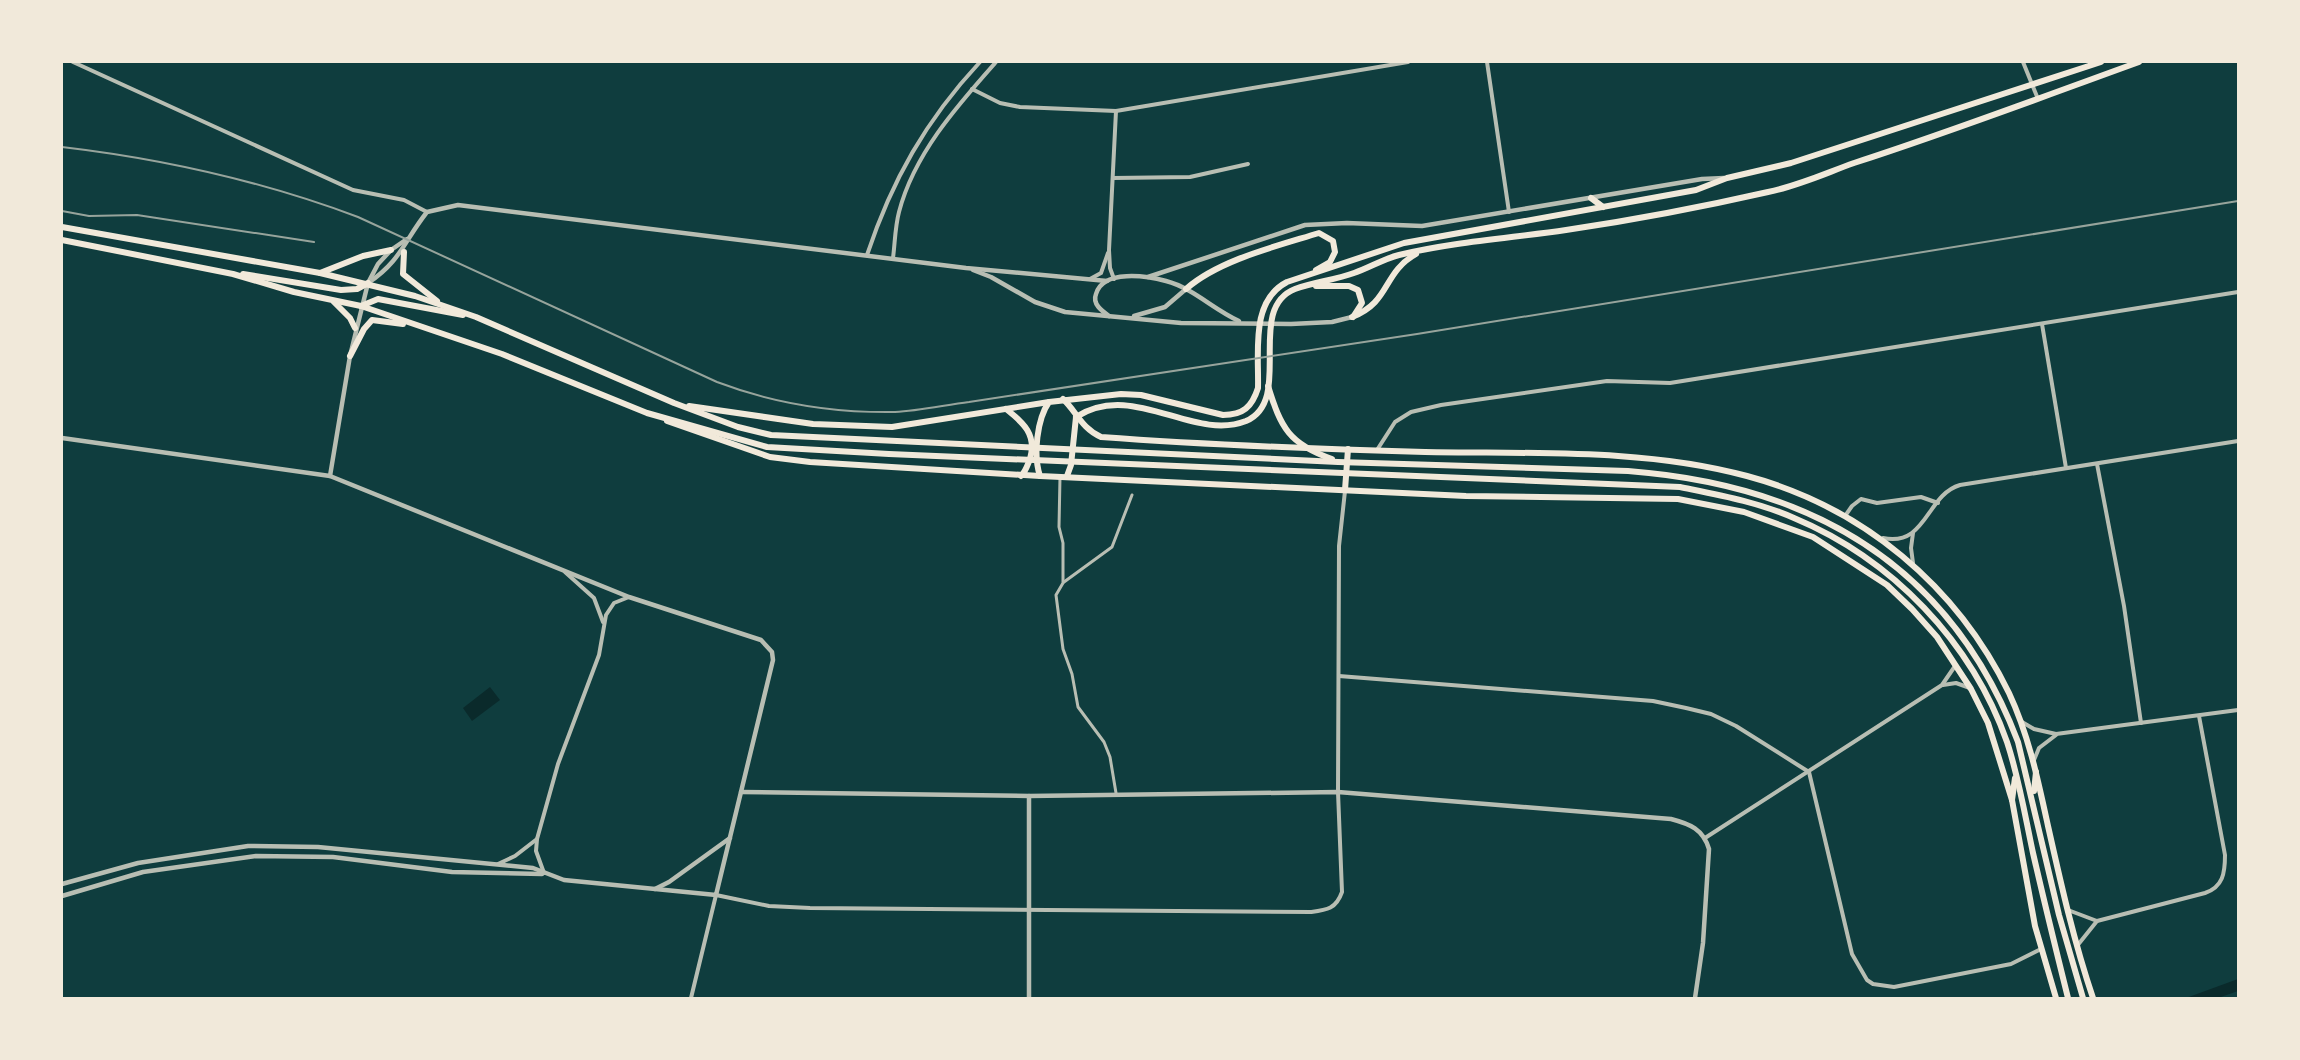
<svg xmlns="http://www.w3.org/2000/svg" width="2300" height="1060" viewBox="0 0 2300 1060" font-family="Raleway,sans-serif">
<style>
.water{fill:#0a2a2b}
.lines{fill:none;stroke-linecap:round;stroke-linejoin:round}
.pedestrian{stroke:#b8beb3;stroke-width:3}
.minor{stroke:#b8beb3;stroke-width:4}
.tertiary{stroke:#b8beb3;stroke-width:4.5}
.primary{stroke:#f1e9da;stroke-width:6}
.trunk{stroke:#f1e9da;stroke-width:6}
.rail{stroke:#97a49c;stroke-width:2}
</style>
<rect width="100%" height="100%" fill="#0f3d3e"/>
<g class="water">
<polygon points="490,687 500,700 472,721 463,708"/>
<polygon points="2238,979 2238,991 2218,998 2186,998"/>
</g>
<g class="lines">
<g class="pedestrian">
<polyline points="1060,477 1059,527 1063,543 1063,583 1056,595 1063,649 1072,674 1078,707 1104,742 1110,757 1116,793"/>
<polyline points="1064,582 1112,547 1132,495"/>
</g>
<g class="minor">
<polyline points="73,62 353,190 404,200 427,212"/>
<polyline points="1487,62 1509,212"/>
<polyline points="2023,62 2038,99"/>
<polyline points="972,89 1000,103 1020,107 1116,111 1408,62"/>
<polyline points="1113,178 1190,177 1248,164"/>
<path d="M867,255C892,180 926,120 980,62"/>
<path d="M893,258C895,243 895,227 899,212C914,154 957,106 996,62"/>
<polyline points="1090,279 1101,273 1108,253"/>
<polyline points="1114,279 1110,268 1109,250 1116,111"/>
<polyline points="2042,324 2066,468"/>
<polyline points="1377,450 1395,422 1411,412 1441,405 1607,381 1670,383 2238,292"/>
<polyline points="2097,464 2124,606 2141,723"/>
<polyline points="1845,516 1852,506 1861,499 1877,503 1921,497 1938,503"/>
<path d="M1883,538C1927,547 1926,495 1960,485L2238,441"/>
<polyline points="1913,563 1911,548 1913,533"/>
<polyline points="565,572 594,598 603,622"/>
<polyline points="1339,676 1653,701 1686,708 1711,714 1736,726 1809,772 1852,954 1867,980 1873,984 1894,987 2011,964 2041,949"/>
<polyline points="1943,685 1956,683 1970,688"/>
<polyline points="2022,722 2034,729 2056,734 2238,710"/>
<polyline points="2034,760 2039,748 2056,735"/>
<polyline points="1705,838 1942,685 1955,666"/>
<polyline points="498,864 515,856 537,839"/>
<polyline points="544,873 536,851 537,839 558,764 599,655 606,615 614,603 629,597"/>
<path d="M2068,910L2097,921L2205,893C2223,887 2225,873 2225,855L2199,716"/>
<polyline points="2077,946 2097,921"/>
<path d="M691,998L716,895L769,906L810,908L1311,912C1327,910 1336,909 1342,892L1338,792L1339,546L1345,491"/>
</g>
<g class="tertiary">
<polyline points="973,270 991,277 1035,302 1065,312 1181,323 1291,324 1332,322 1352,317"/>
<polyline points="1148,277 1305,225 1347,223 1422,226 1702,179 1724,178"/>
<path d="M368,283C401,261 404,241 427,212L458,205L966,268L1107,281"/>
<path d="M1109,316C1102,311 1092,304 1096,294C1103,269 1147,276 1166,281C1193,288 1214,310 1239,321"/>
<polyline points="1134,316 1165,307 1186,289"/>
<polyline points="62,438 330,476 629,597 761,640 772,652 773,660 716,895 564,880 533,868 318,847 248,846 138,863 62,884"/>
<polyline points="330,476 350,356 368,283 378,264 391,250 407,239"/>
<path d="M741,792L1029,796L1338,792L1671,819C1690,824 1703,829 1709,849L1703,943L1695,998"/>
<polyline points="1029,796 1029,998"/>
<polyline points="655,889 669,882 730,838"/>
<polyline points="62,896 143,872 256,856 333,857 452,872 542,874"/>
</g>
<g class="primary">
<polyline points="1591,198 1603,207"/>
<polyline points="1316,286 1349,286 1358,290 1362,303 1353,317"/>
<path d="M1186,289C1219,260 1277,246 1319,233L1333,241L1335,252L1330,262L1316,270"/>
<path d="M1352,317C1391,302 1382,273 1416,254"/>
<path d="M1063,399C1077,412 1081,428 1101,437C1208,445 1317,449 1425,452C1531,454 1644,448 1747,476C1863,507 1957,586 2009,693C2029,736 2038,780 2048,826C2061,884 2074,942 2093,998"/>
<path d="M1076,417C1133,380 1193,442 1246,421C1295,400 1244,309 1295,289C1314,282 1335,280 1354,273C1369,268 1383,259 1399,255C1453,242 1511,238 1566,230C1634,220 1702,207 1768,192C1798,186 1826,173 1854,163C1950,132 2045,96 2139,62"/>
<polyline points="1067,476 1071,465 1076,417"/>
<polyline points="1345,490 1348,449"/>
<path d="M2056,998L2035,926L2012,800L1988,723L1971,689L1937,637L1912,609L1887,585L1813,537L1744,512L1678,499L1466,496L1040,476C1033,455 1037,419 1049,402L1121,394L1141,395L1223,415C1243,415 1252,407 1258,388C1259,352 1250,301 1287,282L1404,243L1696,190L1727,178L1791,163L2101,62"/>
</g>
<g class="trunk">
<path d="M62,227L320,273L415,296L476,317L674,403L738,427L771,435L1338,462L1628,471C1811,485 1951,565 2018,742L2059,915L2083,998"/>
<path d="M62,240L233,274L294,292L361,306L502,354L647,413L767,447L889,454L1680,487C1719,495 1758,502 1794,518C1892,559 1972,642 2007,742C2019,778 2025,816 2033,853C2044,901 2056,950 2068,998"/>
<polyline points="404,252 403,274 437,301"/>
<polyline points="320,273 363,256 391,250"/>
<polyline points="243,274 341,290 357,289 368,283"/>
<polyline points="334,302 350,318 355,328"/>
<polyline points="361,306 378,299 463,315"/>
<polyline points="350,356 364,329 372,320 403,324"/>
<path d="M1268,386C1281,428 1289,444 1332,459"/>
<polyline points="689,406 813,424 892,427 1049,402"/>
<path d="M1006,409C1024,423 1037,435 1030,459C1027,466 1026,471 1021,476"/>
<polyline points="667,421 770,457 810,462 1040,476"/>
<polyline points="2034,791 2036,772"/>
<polyline points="2012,800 2015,778"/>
</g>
<g class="rail">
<path d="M62,147C164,159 262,181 358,217L717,382C775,404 833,413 895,412C919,411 945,405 969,402L1417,334L2238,201"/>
<polyline points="62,211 89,216 137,215 314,242"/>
</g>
</g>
<rect width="2300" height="1060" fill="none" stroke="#f1e9da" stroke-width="126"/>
</svg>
